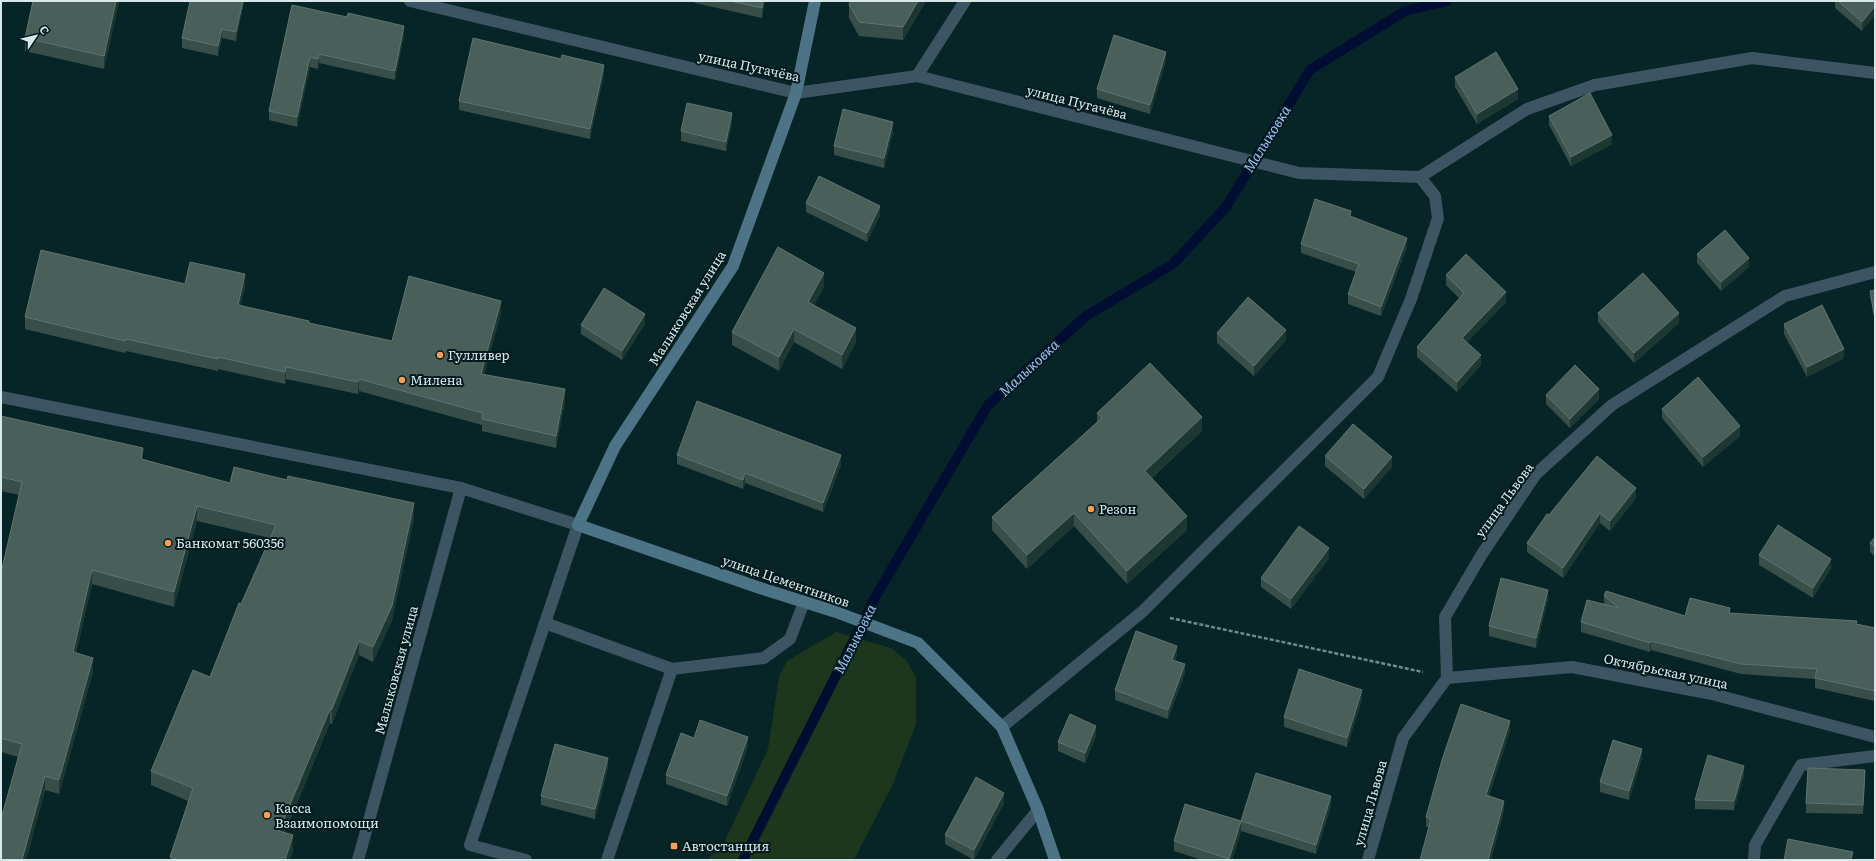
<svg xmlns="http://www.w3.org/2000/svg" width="1876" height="861" viewBox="0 0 1876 861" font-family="Literata,serif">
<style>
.green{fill:#1c371b}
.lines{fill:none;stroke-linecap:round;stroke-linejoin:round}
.stream{stroke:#000d32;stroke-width:10}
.path{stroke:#73898b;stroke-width:2.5;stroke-dasharray:4 2;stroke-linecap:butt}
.lane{stroke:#3d5562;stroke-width:12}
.street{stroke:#3d5562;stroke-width:12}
.secondary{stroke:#4d7387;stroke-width:12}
.wall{fill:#374f48}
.shaded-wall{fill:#1d3733}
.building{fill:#486059;stroke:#5f7570}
.poi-dot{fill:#fd9d54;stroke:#001b1d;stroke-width:1.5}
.labels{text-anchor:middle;stroke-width:4;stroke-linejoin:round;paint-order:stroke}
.street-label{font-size:13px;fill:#d8e7e9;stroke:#001b1d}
.poi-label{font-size:13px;fill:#d8e7e9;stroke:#001b1d;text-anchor:start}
.water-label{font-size:14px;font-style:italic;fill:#9fc0f8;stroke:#001b1d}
</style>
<rect width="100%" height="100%" fill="#072426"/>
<polygon class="green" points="836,632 891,648 906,660 916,677 916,724 893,784 854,860 707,860 723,845 768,749 779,677 787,661"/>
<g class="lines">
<polyline class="stream" points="743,860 877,594 988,405 1086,316 1173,264 1226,207 1310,70 1405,11 1447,1"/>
<polyline class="path" points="1170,618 1423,672"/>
<g class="lane">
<polyline points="545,623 672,669 764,658 790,639 804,602"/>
<polyline points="1002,727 1142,612 1378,377 1411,299 1438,218 1435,196 1420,177"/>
<polyline points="526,860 470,845 578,525"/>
<polyline points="607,860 672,669"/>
</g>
<g class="street">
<polyline points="410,1 796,93 917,76 1299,173 1420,177 1527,109 1595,85 1752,58 1875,73"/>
<polyline points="917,76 965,1"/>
<polyline points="1,397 461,488 578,525"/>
<polyline points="1447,678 1572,667 1712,694 1875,737"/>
<polyline points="358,860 461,488"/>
<polyline points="997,860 1038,810"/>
<polyline points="1368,860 1403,738 1447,678 1445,617 1482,554 1536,474 1612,405 1785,296 1875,272"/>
<polyline points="1754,860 1755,845 1801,765 1875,756"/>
</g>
<polyline class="secondary" points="815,1 796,93 733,266 615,446 578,525 760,588 836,612 918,643 1002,727 1038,810 1055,860"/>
</g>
<g class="wall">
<polygon points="119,1 104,69 25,51 25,38"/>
<polygon points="244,1 236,41 222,38 218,56 182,48 182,38"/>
<polygon points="695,1 765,1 762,18 695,3"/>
<polygon points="926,1 903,40 859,36 849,18 849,4"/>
<polygon points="1835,1 1875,1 1862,31 1835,8"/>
<polygon points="292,5 404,35 395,80 319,63 318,69 310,67 297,127 269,120 269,111"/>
<polygon points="1166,61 1150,114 1097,98 1097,89"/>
<polygon points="604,74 590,139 459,110 459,101"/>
<polygon points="1455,77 1518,99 1477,124 1455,87"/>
<polygon points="1549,116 1612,144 1571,166 1549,125"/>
<polygon points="732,122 726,151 681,141 681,131"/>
<polygon points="893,132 884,168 834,155 834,146"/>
<polygon points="806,203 880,215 867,242 806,212"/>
<polygon points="1351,217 1407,247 1381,316 1348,304 1348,294 1356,272 1301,253 1301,244"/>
<polygon points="1697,254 1749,267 1721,291 1697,263"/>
<polygon points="1446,275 1506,302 1467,342 1481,365 1457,392 1417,357 1417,347 1460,299 1446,285"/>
<polygon points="185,284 245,286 240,305 309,323 392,341 501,313 484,374 565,401 556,448 482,431 482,425 359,391 358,394 286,379 285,384 218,369 218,371 126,351 125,353 25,329 25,317"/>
<polygon points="824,287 814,305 856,342 842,369 794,342 779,371 732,345 732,332"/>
<polygon points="1875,290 1875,323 1870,296 1870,291"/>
<polygon points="1598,313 1679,323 1634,363 1598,322"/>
<polygon points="645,324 622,360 581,334 581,325"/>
<polygon points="1784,324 1844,358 1807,377 1784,334"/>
<polygon points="1217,333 1286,340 1254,376 1217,343"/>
<polygon points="1546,395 1599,399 1570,428 1546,404"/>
<polygon points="1662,409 1740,436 1703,467 1662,418"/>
<polygon points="1097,413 1202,431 1152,478 1187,530 1127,584 1074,526 1027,569 992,530 992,517 1097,422"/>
<polygon points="1,416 143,459 230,483 414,517 392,620 373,662 359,655 332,724 330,723 285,832 293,850 290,860 170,860 170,857 188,801 151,785 151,771 210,677 241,604 270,538 197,521 174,607 92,584 76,653 93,672 59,794 45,790 26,860 1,860 18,757 1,752 1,573 19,495 1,491"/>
<polygon points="677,455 841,465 823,512 745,483 743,489 677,464"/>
<polygon points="1325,456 1392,467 1364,499 1325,466"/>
<polygon points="1636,498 1610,531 1600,523 1563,578 1527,552 1527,543 1549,515"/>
<polygon points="1875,537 1875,556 1870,552 1870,543"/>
<polygon points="1759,555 1831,568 1813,598 1759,565"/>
<polygon points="1329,558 1291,609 1261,587 1261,578"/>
<polygon points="1604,596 1685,616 1730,613 1857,625 1875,628 1875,701 1815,688 1815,679 1741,674 1651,650 1650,652 1581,632 1581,622 1604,604"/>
<polygon points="1548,599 1536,648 1489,636 1489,626"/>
<polygon points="1177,655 1175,661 1185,673 1168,719 1115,700 1115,690"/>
<polygon points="1362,699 1347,747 1284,727 1284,717"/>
<polygon points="1510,730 1489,796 1504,810 1491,860 1420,860 1429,827 1426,827 1426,817"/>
<polygon points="1096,736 1085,763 1058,751 1058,742"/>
<polygon points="694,738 748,746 727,806 666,784 666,775"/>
<polygon points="1642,758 1629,800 1600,792 1600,782"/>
<polygon points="608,767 595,819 541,805 541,796"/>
<polygon points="1744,775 1734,810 1695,809 1695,800"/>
<polygon points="1865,779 1863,814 1806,813 1806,803"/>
<polygon points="1004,803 974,860 945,844 945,835"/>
<polygon points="1331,806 1316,854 1241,831 1232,860 1202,860 1174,851 1174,841 1241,821"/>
</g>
<g class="shaded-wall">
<polygon points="116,1 119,1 104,69 104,56"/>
<polygon points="243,1 244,1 244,2 236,41 236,32"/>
<polygon points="763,1 765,1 762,18 762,8"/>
<polygon points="918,1 926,1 903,40 903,27"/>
<polygon points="1875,6 1875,16 1862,31 1862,22"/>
<polygon points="404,26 404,35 395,80 395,71"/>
<polygon points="222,29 222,38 218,56 218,46"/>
<polygon points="1166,52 1166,61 1150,114 1150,105"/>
<polygon points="319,54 319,63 318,69 318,59"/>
<polygon points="310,57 310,67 297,127 297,117"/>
<polygon points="604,65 604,74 590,139 590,129"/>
<polygon points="1518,89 1518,99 1477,124 1477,114"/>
<polygon points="732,113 732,122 726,151 726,142"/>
<polygon points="893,122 893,132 884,168 884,158"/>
<polygon points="1612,135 1612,144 1571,166 1571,157"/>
<polygon points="880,206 880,215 867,242 867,233"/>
<polygon points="1407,238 1407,247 1381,316 1381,307"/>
<polygon points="1749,258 1749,267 1721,291 1721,282"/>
<polygon points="824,273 824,287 808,316 808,302"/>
<polygon points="245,274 245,286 238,317 238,305"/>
<polygon points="1506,292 1506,302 1462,348 1462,338"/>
<polygon points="501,301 501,313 481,386 481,374"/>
<polygon points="1679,313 1679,323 1634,363 1634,353"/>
<polygon points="645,314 645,324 622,360 622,351"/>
<polygon points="856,328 856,342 842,369 842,355"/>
<polygon points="794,329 794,342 779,371 779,357"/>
<polygon points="1286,330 1286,340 1254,376 1254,366"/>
<polygon points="1844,349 1844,358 1807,377 1807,367"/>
<polygon points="1481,355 1481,365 1457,392 1457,382"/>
<polygon points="286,367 286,379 285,384 285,372"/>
<polygon points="359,379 359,391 358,394 358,382"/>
<polygon points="565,389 565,401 556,448 556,436"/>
<polygon points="1599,389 1599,399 1570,428 1570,419"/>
<polygon points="1202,417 1202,431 1145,484 1145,471"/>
<polygon points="1740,426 1740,436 1703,467 1703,457"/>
<polygon points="143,448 143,462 141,459"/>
<polygon points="841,455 841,465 823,512 823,503"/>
<polygon points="1392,457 1392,467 1364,499 1364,489"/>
<polygon points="745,473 745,483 743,489 743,480"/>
<polygon points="1636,488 1636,498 1610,531 1610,521"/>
<polygon points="414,503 414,517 392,620 373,662 373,647"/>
<polygon points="197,506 197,521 174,607 174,592"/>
<polygon points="1074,513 1074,526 1027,569 1027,555"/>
<polygon points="1600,513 1600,523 1563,578 1563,568"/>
<polygon points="1187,516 1187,530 1127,584 1127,571"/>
<polygon points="1329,548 1329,558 1291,609 1291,599"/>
<polygon points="1831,559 1831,568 1813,598 1813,588"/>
<polygon points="92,570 92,584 73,667 73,652"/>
<polygon points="1548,590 1548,599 1536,648 1536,638"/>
<polygon points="359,641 359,655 332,724 332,709"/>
<polygon points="1651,641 1651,650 1650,652 1650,643"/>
<polygon points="1177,646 1177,655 1172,669 1172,660"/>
<polygon points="93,658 93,672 59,794 59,780"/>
<polygon points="1185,664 1185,673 1168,719 1168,710"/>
<polygon points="1362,690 1362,699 1347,747 1347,738"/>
<polygon points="330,709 330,723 279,845 279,831"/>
<polygon points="1510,721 1510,730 1486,805 1486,795"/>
<polygon points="1096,726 1096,736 1085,763 1085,753"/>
<polygon points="748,737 748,746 727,806 727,796"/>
<polygon points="1642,749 1642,758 1629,800 1629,791"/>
<polygon points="608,758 608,767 595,819 595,809"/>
<polygon points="1744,766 1744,775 1734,810 1734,801"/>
<polygon points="45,776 45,790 26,860 22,860"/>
<polygon points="1004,793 1004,803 974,860 974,850"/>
<polygon points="1331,796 1331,806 1316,854 1316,845"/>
<polygon points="1504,801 1504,810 1491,860 1488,860"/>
<polygon points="1241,821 1241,831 1232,860 1229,860"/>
<polygon points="293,835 293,850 290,860 285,860"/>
</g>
<g class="building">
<polygon points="33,1 116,1 104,56 25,38"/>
<polygon points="190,1 243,1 236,32 222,29 218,46 182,38"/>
<polygon points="730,1 763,1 762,8"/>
<polygon points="851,1 918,1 903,27 859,22 849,4"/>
<polygon points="1838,1 1875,1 1875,6 1862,22"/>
<polygon points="292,5 347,17 348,13 404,26 395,71 319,54 318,59 310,57 297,117 269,111"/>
<polygon points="1114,35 1166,52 1150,105 1097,89"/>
<polygon points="473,38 561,59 562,55 604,65 590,129 459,101"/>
<polygon points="1496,52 1518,89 1477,114 1455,77"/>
<polygon points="1590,93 1612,135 1571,157 1549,116"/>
<polygon points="687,103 732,113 726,142 681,131"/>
<polygon points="843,109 893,122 884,158 834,146"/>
<polygon points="819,176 880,206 867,233 806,203"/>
<polygon points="1315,199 1351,211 1350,216 1407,238 1381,307 1348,294 1359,264 1301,244"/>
<polygon points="1725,230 1749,258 1721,282 1697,254"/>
<polygon points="778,247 824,273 808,302 856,328 842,355 794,329 779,357 732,332"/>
<polygon points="41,250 185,284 190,262 245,274 238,305 309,321 309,323 392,341 409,276 501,301 481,374 565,389 556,436 482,419 483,413 359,379 358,382 286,367 285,372 218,357 218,359 126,339 125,341 25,317"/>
<polygon points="1466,254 1506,292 1462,338 1481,355 1457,382 1417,347 1464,293 1446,275"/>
<polygon points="1643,273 1679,313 1634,353 1598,313"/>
<polygon points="604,288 645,314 622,351 581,325"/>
<polygon points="1875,290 1875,318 1870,291"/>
<polygon points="1248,297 1286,330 1254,366 1217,333"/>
<polygon points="1822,305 1844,349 1807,367 1784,324"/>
<polygon points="1150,363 1202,417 1145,471 1187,516 1127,571 1074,513 1027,555 992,517 1102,418 1097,413"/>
<polygon points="1575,365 1599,389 1570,419 1546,395"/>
<polygon points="1698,377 1740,426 1703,457 1662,409"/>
<polygon points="697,401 841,455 823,503 745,473 743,480 677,455"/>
<polygon points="1,416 143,448 141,459 230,483 234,467 287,480 288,476 414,503 392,606 373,647 359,641 332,709 330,709 279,831 293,835 285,860 179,860 170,857 193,788 151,771 193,670 210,677 239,603 241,604 276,525 197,506 174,592 92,570 73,652 93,658 59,780 45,776 22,860 1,860 1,819 22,744 1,738 1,573 22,482 1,477"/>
<polygon points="1353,424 1392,457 1364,489 1325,456"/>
<polygon points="1597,456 1636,488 1610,521 1600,513 1563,568 1527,543 1547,514 1549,515"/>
<polygon points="1778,525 1831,559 1813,588 1759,555"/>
<polygon points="1299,526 1329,548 1291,599 1261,578"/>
<polygon points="1875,537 1875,547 1870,543"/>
<polygon points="1501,578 1548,590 1536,638 1489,626"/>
<polygon points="1606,591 1685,616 1690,598 1730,608 1729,613 1857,621 1856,624 1875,628 1875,691 1815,678 1817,669 1741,664 1651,641 1650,643 1581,622 1587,600 1619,608 1604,596"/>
<polygon points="1136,631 1177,646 1172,660 1185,664 1168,710 1115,690"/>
<polygon points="1299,669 1362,690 1347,738 1284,717"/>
<polygon points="1461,704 1510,721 1486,795 1504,801 1488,860 1420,860 1431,819 1426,817 1442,760"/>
<polygon points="1070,714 1096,726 1085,753 1058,742"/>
<polygon points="700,720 748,737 727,796 666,775 681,733 694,738"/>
<polygon points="1613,740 1642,749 1629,791 1600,782"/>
<polygon points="555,744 608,758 595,809 541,796"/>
<polygon points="1708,755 1744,766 1734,801 1695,800"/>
<polygon points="1808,768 1865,770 1863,805 1806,803"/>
<polygon points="1256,773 1331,796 1316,845 1241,821"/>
<polygon points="976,777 1004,793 974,850 945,835"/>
<polygon points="1185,804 1241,821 1229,859 1174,841"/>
<polygon points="1788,839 1853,852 1851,860 1784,860"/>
</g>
<g class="poi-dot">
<circle cx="440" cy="355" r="4"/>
<circle cx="402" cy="380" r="4"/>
<circle cx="1091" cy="509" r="4"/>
<circle cx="168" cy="543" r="4"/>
<circle cx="267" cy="815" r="4"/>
<rect x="670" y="842" width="8" height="8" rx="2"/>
</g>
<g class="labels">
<g class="street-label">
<text transform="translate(749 66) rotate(12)" y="5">улица Пугачёва</text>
<text transform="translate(1077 102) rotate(14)" y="5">улица Пугачёва</text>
<text transform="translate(687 308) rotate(-58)" y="5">Малыковская улица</text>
<text transform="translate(1504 500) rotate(-54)" y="5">улица Львова</text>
<text transform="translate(786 581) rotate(19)" y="5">улица Цементников</text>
<text transform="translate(396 670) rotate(-75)" y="5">Малыковская улица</text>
<text transform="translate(1666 671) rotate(12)" y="5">Октябрьская улица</text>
<text transform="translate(1370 803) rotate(-74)" y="5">улица Львова</text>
</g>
<g class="poi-label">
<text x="448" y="360">Гулливер</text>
<text x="410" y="385">Милена</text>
<text x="1099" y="514">Резон</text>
<text x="176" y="548">Банкомат 560356</text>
<text x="275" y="813">Касса<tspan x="275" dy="15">Взаимопомощи</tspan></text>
<text x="682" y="851">Автостанция</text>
</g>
<g class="water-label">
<text transform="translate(1267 139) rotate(-58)" y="5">Малыковка</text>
<text transform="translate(1029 368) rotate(-43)" y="5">Малыковка</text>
<text transform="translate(855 639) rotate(-63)" y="5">Малыковка</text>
</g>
</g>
<rect width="1876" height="861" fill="none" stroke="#d8e7e9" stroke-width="4"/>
<g transform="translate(36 36) rotate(55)" stroke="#001b1d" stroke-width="3" paint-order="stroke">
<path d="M0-3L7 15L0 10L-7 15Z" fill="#d8e7e9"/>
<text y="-6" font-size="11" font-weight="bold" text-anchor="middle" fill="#d8e7e9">С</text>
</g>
</svg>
